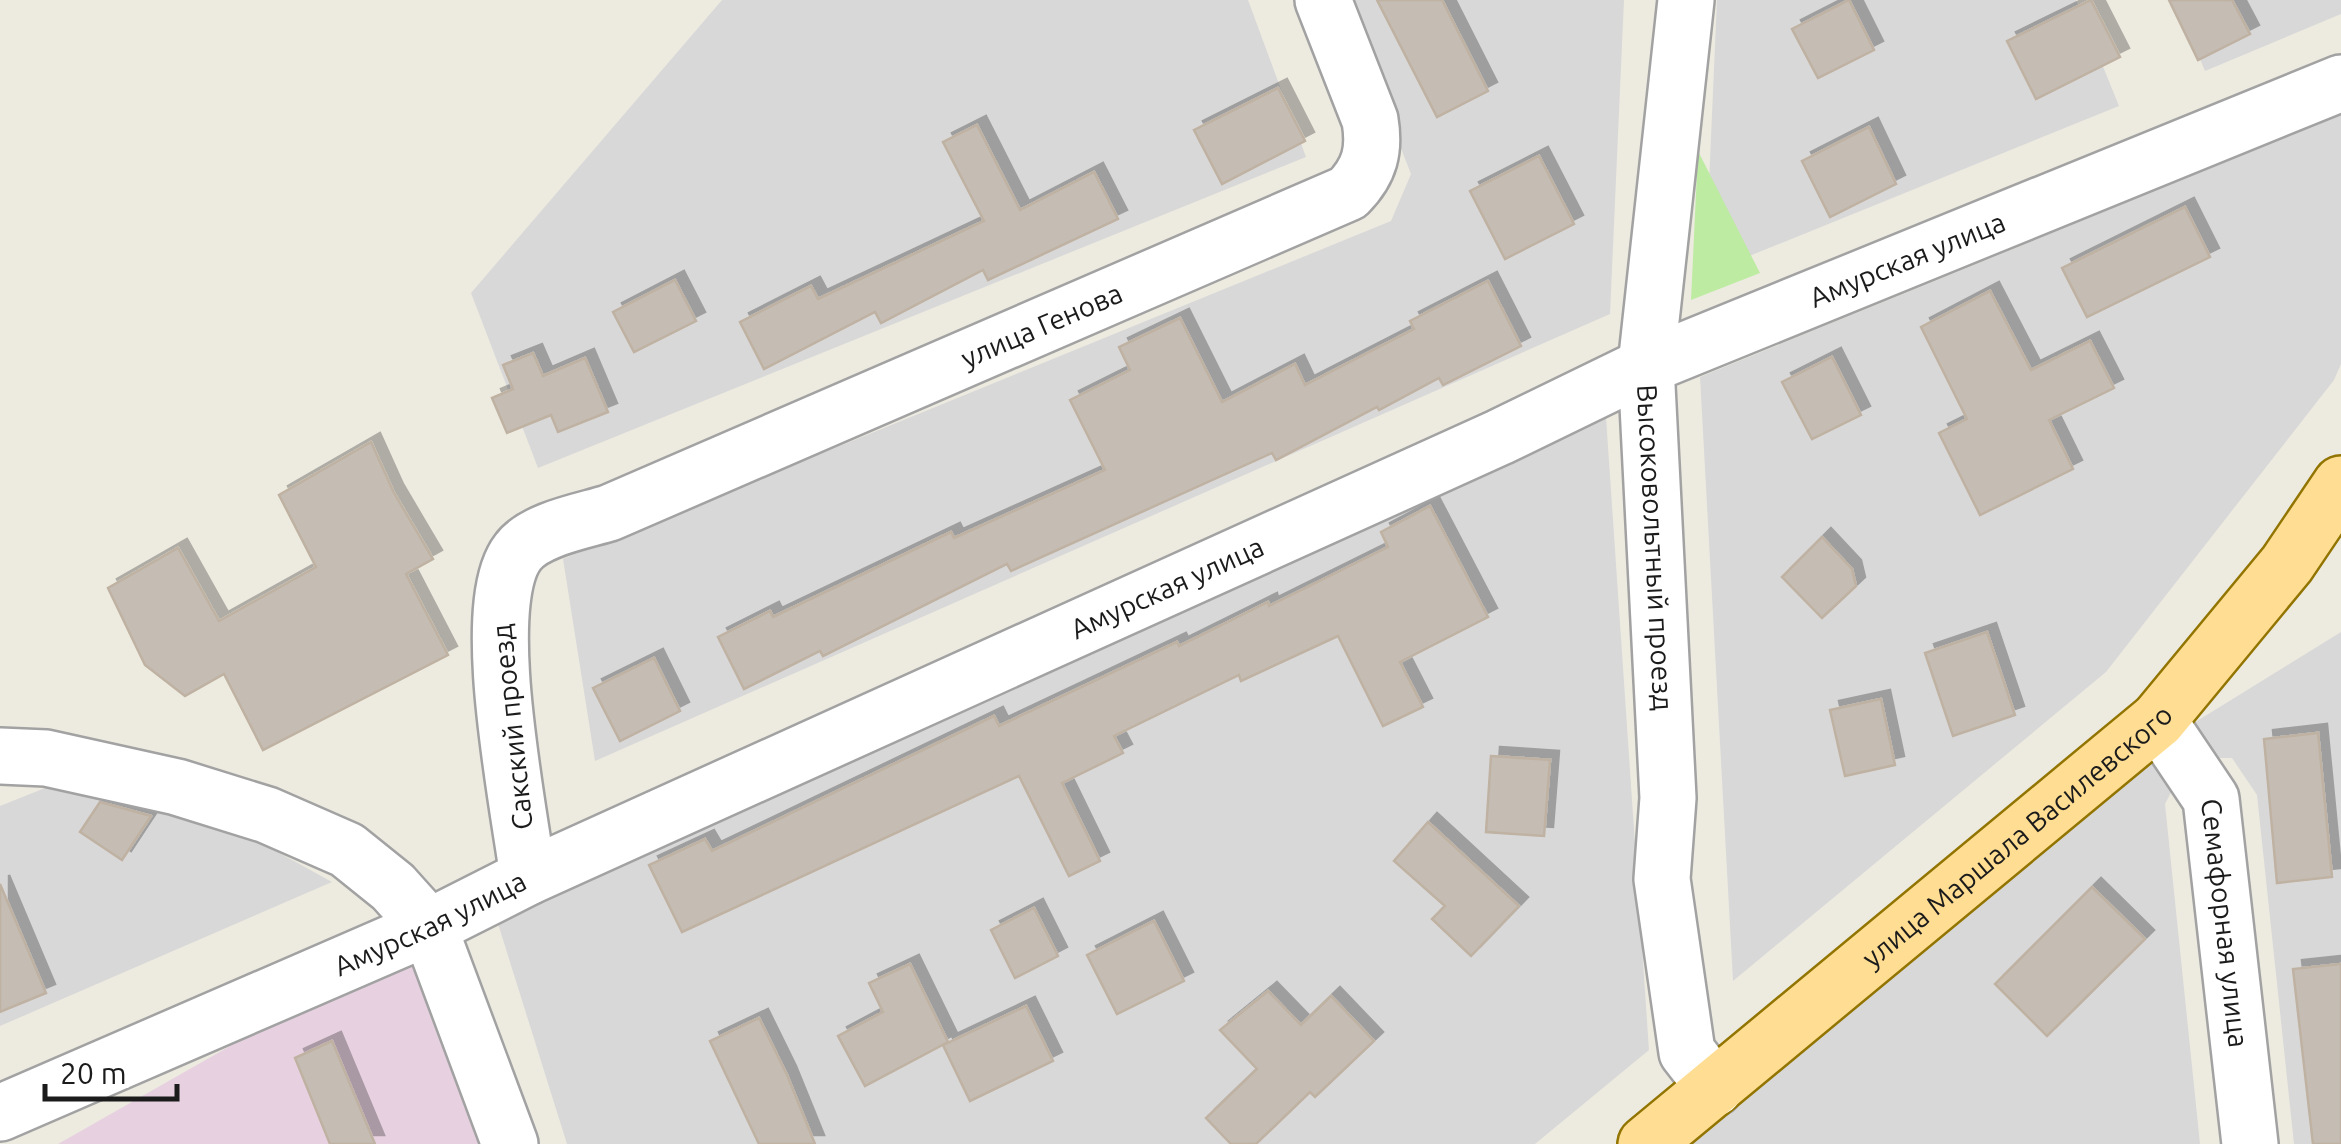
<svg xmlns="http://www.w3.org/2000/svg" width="2341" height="1144" viewBox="0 0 2341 1144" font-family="Ubuntu,sans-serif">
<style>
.residential{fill:#d9d8d8}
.industrial{fill:#e7d1e0}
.grass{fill:#bdeba2}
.building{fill:#c5bdb3;stroke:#bfb2a2;stroke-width:2.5;filter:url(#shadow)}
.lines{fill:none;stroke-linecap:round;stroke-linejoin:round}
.minor-casing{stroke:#a2a2a2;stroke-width:60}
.major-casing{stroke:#927400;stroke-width:60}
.minor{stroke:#fff;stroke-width:55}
.major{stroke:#ffde93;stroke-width:55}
.labels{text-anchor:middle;stroke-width:9;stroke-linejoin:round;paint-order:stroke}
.street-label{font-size:28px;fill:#1b1b1b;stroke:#fff}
</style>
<defs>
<filter id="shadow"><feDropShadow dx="9" dy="-9" stdDeviation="0" flood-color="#0004"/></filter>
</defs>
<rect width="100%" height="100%" fill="#edebe0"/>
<g class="residential">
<polygon points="722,0 1248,0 1306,157 538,468 471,293"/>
<polygon points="1343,0 1624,0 1610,314 595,761 563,559 1391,221 1411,174"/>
<polygon points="1717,0 2076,0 2119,106 1705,274"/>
<polygon points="2175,0 2341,0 2341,14 2205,71"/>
<polygon points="2341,115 2341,364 2334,380 2106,672 1733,981 1700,377"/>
<polygon points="1606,417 1649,1050 1535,1144 567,1144 494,911"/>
<polygon points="2341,632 2341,1144 2294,1144 2257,795 2232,758 2189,758 2165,804 2200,1144 1681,1144 2176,734"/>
<polygon points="70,778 194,806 332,882 0,1026 0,806"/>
</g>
<polygon class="industrial" points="388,956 420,964 485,1144 58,1144"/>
<polygon class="grass" points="1698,151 1760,273 1691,300"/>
<g class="building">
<polygon points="1377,0 1442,0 1488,91 1437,117"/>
<polygon points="1849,0 1874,50 1818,78 1792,29"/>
<polygon points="2091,0 2120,57 2036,99 2007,41"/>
<polygon points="2169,0 2232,0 2250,34 2198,60"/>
<polygon points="1278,88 1305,141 1222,184 1194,130"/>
<polygon points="977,125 1020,210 1094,172 1118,219 988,280 983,270 881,323 875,312 764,369 740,322 811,286 818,299 984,221 943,142"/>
<polygon points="1869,127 1896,184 1830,217 1802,161"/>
<polygon points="1539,156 1574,224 1505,259 1470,191"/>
<polygon points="2185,207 2210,257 2087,317 2062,268"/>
<polygon points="675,280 696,321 634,352 613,312"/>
<polygon points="1488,281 1521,346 1443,385 1439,378 1379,410 1377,407 1276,460 1272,453 1011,571 1007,564 823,656 820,651 744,689 718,637 770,611 773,617 951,532 954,538 1105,470 1070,400 1130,370 1119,347 1180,318 1222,402 1295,364 1305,385 1414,329 1410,321"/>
<polygon points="1990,291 2031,370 2090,341 2114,388 2049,420 2073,469 1980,515 1939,433 1967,419 1921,327"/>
<polygon points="533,353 543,376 585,358 608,412 558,432 551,415 507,433 492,398 513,389 503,365"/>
<polygon points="1832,357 1861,415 1812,439 1782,382"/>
<polygon points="371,442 394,493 433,559 406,574 448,655 263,750 224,674 185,696 145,665 108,588 178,548 219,621 316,567 279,495"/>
<polygon points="1430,506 1488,617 1400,662 1423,707 1383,726 1338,636 1241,681 1239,675 1114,736 1123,753 1062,783 1100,861 1069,876 1019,776 682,932 649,865 705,839 712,851 994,716 999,726 1177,642 1179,646 1268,602 1269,606 1388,547 1381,532"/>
<polygon points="1822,537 1852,569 1856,586 1822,618 1782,577"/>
<polygon points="1987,632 2015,715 1953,736 1925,653"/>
<polygon points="654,658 680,711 620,741 593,688"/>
<polygon points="1881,699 1895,765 1845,776 1830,710"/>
<polygon points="2318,733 2332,877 2277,883 2264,739"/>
<polygon points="1491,756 1550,760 1544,836 1486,832"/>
<polygon points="100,802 151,816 122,860 80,832"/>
<polygon points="1428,822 1519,906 1471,956 1432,919 1445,906 1394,861"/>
<polygon points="0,884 46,993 0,1012"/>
<polygon points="2092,887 2145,939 2047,1036 1995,984"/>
<polygon points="1034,908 1058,956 1015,978 991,930"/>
<polygon points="1154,921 1184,981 1117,1014 1087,955"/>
<polygon points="910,964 948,1042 865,1086 838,1036 883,1012 869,983"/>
<polygon points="2341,964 2341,1144 2313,1144 2293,969"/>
<polygon points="1268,991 1301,1025 1331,996 1374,1041 1315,1097 1310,1092 1256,1144 1231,1144 1206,1118 1257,1069 1220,1030"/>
<polygon points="1026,1006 1053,1061 970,1101 943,1045"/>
<polygon points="759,1018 787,1075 815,1144 759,1144 710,1041"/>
<polygon points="332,1041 375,1144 330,1144 295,1058"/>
</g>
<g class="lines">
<defs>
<g id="minor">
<path id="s1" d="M1686,0L1646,366L1668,798L1662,879L1687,1052L1715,1088"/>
<path id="s2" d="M2158,720L2211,799L2250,1144"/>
<polyline points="0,756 46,758 177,787 267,815 347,850 393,887 429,927 510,1144"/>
<path id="s3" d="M528,877C519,807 477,605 518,552C535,529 583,521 609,513L1348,193C1370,171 1375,150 1370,120L1323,0"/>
<path id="s4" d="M0,1113L429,927L528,877L1500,437L1646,366L2341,83"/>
</g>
<g id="major">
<path id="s5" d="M1646,1144L2158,720L2287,564L2341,484"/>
</g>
</defs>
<use href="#minor" class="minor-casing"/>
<use href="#major" class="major-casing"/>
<use href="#minor" class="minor"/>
<use href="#major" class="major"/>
</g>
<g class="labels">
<g class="street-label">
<text dy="10" stroke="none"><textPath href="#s4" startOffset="2090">Амурская улица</textPath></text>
<text dy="10" stroke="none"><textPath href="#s3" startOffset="902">улица Генова</textPath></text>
<text dy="10" stroke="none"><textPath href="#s1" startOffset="550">Высоковольтный проезд</textPath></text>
<text dy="10" stroke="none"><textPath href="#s4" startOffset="1280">Амурская улица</textPath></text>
<text transform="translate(512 727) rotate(-96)" y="10">Сакский проезд</text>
<text dy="10" stroke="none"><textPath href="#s5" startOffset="482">улица Маршала Василевского</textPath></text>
<text dy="10" stroke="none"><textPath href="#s4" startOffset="470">Амурская улица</textPath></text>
<text dy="10" stroke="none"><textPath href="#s2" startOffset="220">Семафорная улица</textPath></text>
</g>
</g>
<path d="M45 1084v15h132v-15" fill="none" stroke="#1b1b1b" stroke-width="5"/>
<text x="60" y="1084" font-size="30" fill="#1b1b1b" stroke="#ffffff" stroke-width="8" paint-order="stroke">20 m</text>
</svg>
